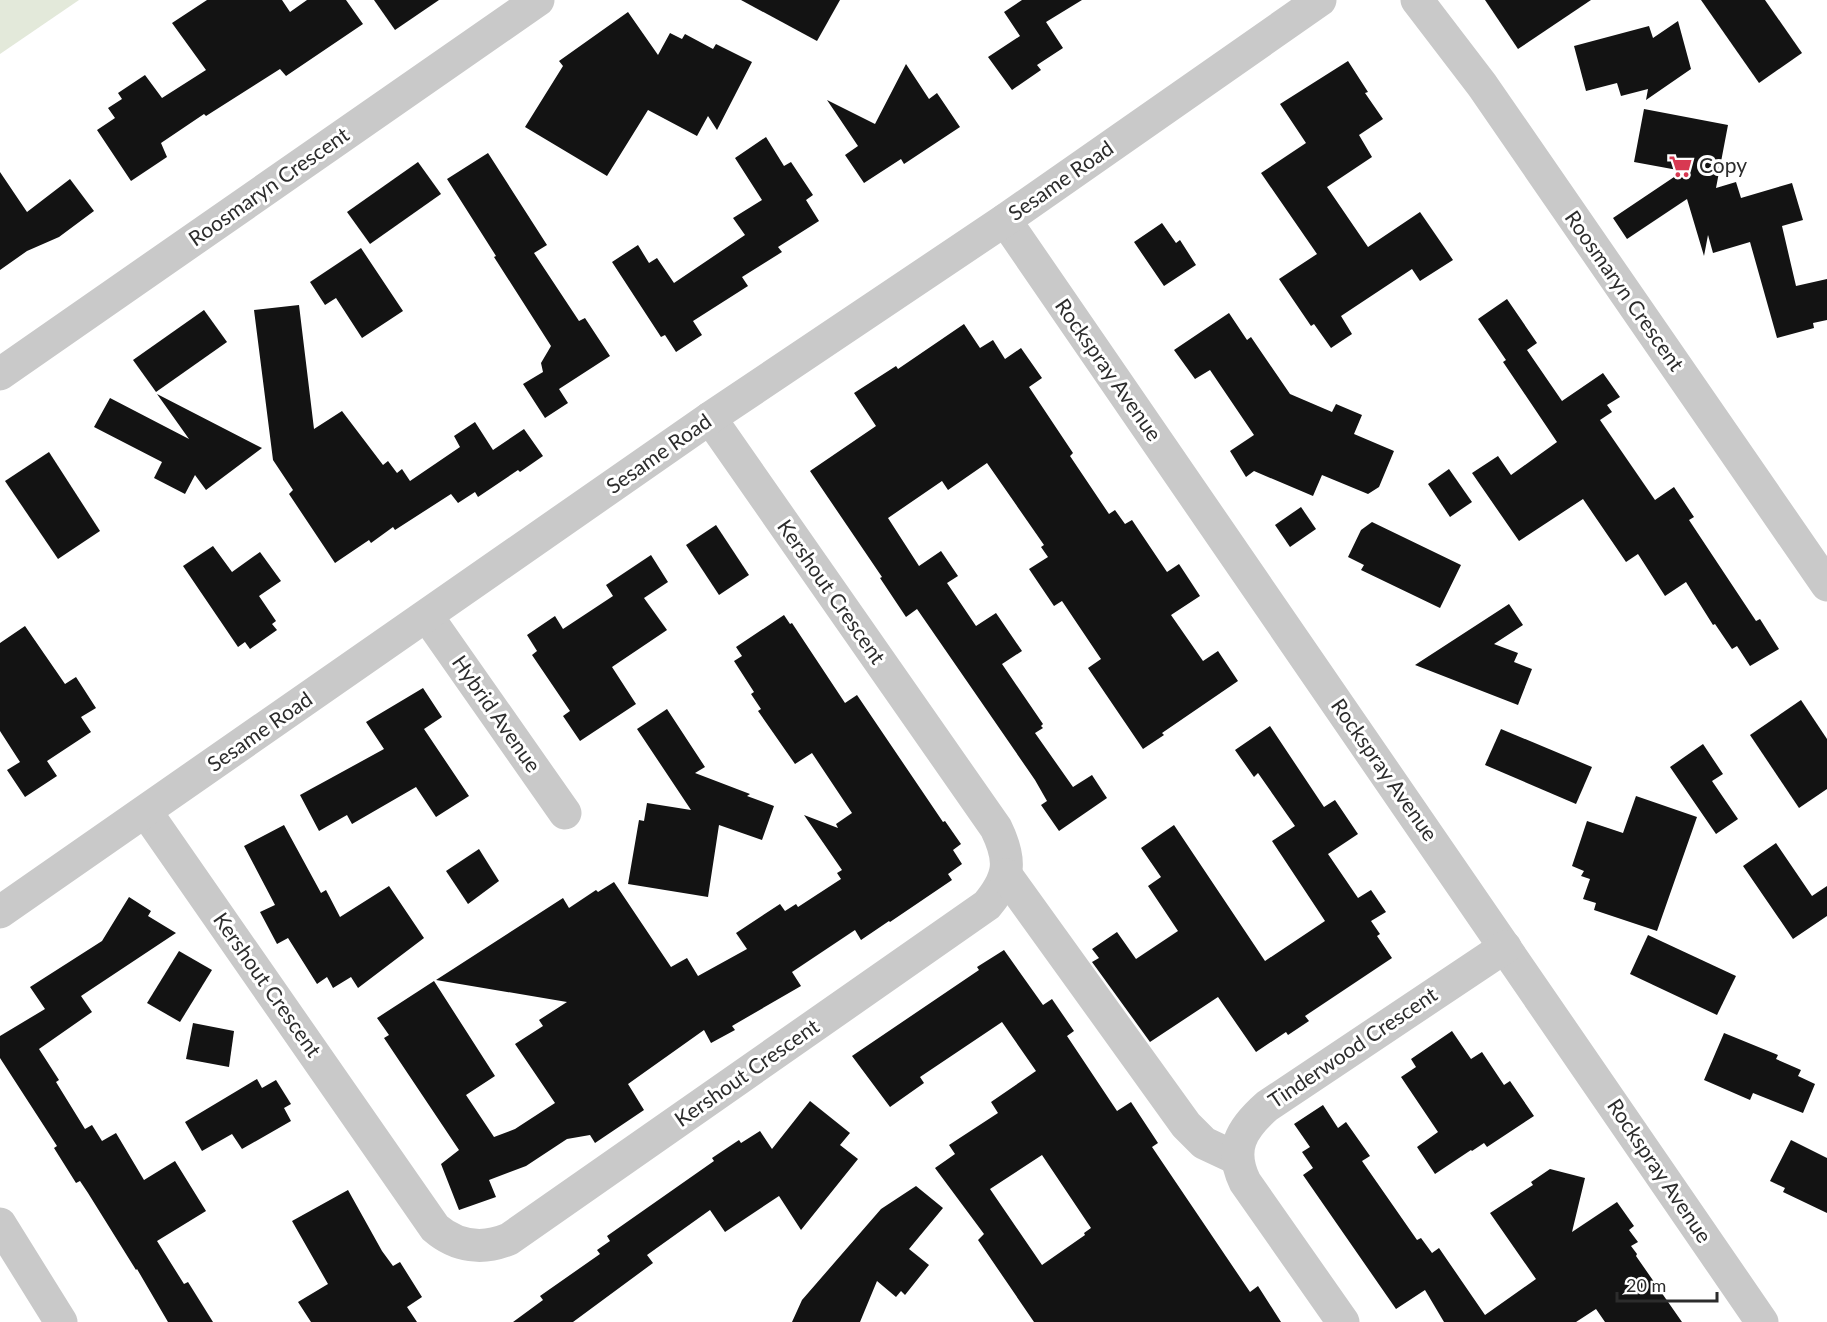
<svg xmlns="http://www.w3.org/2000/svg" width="1827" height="1322" viewBox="0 0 1827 1322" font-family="Lato,sans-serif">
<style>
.grass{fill:#e3e9da}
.building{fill:#131313;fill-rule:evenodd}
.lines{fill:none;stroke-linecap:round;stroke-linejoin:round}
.minor{stroke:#c9c9c9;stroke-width:33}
.labels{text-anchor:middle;stroke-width:6;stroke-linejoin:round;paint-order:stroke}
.poi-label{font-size:21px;fill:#2c2c2c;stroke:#fff;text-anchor:start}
.street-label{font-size:21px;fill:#2c2c2c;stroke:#fff}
</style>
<rect width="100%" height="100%" fill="#fff"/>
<polygon class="grass" points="0,0 79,0 0,54"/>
<g class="building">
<polygon points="207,0 282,0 290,12 307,0 346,0 363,24 286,76 280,69 206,116 204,114 161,143 167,157 131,181 97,130 115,118 108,108 122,99 118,93 145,75 162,98 206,70 172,23"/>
<polygon points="374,0 439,0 395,30"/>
<polygon points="741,0 840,0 817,41"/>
<polygon points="1022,0 1082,0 1046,22 1063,48 1037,65 1041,70 1012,90 988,57 1020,36 1004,12"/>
<polygon points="1485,0 1591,0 1518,49"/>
<polygon points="1701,0 1765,0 1802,53 1759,83"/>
<polygon points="628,12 658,55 670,33 682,39 685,34 713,49 716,44 752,62 717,130 708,116 697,136 648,110 607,176 525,127 563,66 559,61"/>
<polygon points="1678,21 1691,69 1646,100 1648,89 1621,96 1617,83 1586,91 1574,46 1649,26 1653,38"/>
<polygon points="1348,61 1368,92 1365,93 1383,119 1359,135 1372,157 1327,187 1368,247 1420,212 1453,260 1420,281 1412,269 1341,316 1352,334 1331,348 1314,324 1311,326 1279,279 1317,254 1261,173 1306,143 1280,104"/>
<polygon points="906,64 929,99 937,93 960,127 904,164 901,159 864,183 845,155 858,146 827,100 875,124"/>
<polygon points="1644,109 1728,125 1716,188 1736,182 1741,198 1792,183 1803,220 1782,226 1796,286 1827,279 1827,320 1813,323 1814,328 1777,338 1750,242 1713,253 1708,235 1704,256 1687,199 1627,239 1613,218 1683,171 1634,162"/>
<polygon points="766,137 784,166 791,162 813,195 806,200 819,221 778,247 782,252 742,277 748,286 693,321 702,335 676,352 665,335 661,337 612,262 638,245 649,263 657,258 674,283 745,235 733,218 762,200 735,158"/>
<polygon points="488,153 547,245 534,253 579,321 585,318 610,356 559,389 568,403 545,418 523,384 543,372 541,363 551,346 494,257 496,256 447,179"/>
<polygon points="418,162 441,194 370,244 347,212"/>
<polygon points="0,172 27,212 70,179 94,211 59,237 27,251 0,270"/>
<polygon points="1162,223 1176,243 1180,240 1196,265 1164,286 1134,242"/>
<polygon points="361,248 403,311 362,338 336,298 325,305 310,282"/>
<polygon points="1507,299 1537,343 1527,350 1562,401 1603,373 1620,397 1607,405 1612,412 1600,420 1655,500 1674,487 1694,517 1689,520 1756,621 1760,619 1779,649 1750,666 1737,646 1732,649 1715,624 1713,625 1686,582 1665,596 1638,554 1626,562 1583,499 1519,541 1472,473 1498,456 1511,475 1557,442 1503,362 1506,360 1478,319"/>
<polygon points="299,305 314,429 342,411 383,465 388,461 397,473 402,469 410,481 460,447 454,436 475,422 493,450 524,429 543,456 520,472 518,470 478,497 475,492 458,503 451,494 395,530 393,527 371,543 369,540 335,563 289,494 293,490 273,460 254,310"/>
<polygon points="204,310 227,342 156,392 133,360"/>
<polygon points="1229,313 1247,340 1251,337 1290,394 1332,412 1336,404 1362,415 1354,434 1394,451 1379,487 1368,494 1322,475 1313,496 1254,471 1246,477 1230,451 1254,435 1210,370 1195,379 1174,350"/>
<polygon points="964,324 980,348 993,340 1005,359 1021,348 1042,378 1029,387 1073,453 1070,456 1109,514 1115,510 1125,524 1132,520 1167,572 1179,564 1200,596 1171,615 1203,661 1218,651 1238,681 1162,733 1164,735 1143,749 1088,668 1101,659 1062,601 1054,606 1029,569 1048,557 1041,547 1044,545 987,463 948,490 942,481 888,518 919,566 941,551 958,576 947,583 976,626 996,613 1022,651 1002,664 1043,724 1041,726 1043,728 1035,733 1073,787 1092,775 1107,798 1059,831 1041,805 1047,801 1035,780 917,609 906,617 880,578 882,577 810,471 876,426 854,393 896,366 898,369"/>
<polygon points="157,394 262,448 206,490 195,475 185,494 154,478 162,462 94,427 110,398 189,439"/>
<polygon points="49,452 100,531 58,559 5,481"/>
<polygon points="1449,469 1472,502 1450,517 1428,484"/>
<polygon points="1301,507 1316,529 1290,547 1275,525"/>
<polygon points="1372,522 1461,565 1440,608 1361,570 1364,565 1348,557 1361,530"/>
<polygon points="716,525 749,575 719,595 686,545"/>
<polygon points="213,546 232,572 260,552 281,581 259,596 276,621 272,624 277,630 250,649 245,642 238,647 183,566"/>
<polygon points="651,555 668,582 644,598 667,630 612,667 636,704 580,741 563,716 570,711 532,655 537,651 527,635 555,616 563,629 613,596 606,585"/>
<polygon points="1509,604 1523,625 1494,644 1518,653 1514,662 1532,669 1518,705 1415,665"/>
<polygon points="784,615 790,624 792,623 845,703 857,695 943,822 945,821 961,844 953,850 962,864 948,874 952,880 890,922 889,921 861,940 855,930 792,972 801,986 732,1026 735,1030 711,1043 704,1030 628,1084 644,1110 595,1143 590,1135 567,1139 526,1166 489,1180 496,1197 459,1210 441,1164 459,1150 384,1038 389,1035 377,1018 434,981 495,1076 466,1095 494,1137 515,1129 555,1103 515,1044 543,1026 539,1020 567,1002 436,980 563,898 569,908 596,890 598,892 614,882 671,967 687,958 698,976 747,949 736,933 780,904 785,911 796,904 798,907 841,879 837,873 842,870 804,815 838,828 836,824 852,813 812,753 795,764 758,711 761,709 751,694 754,692 734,661 742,656 736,647"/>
<polygon points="25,626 65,684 76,677 96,708 81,717 91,732 47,761 57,776 25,797 7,770 20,762 0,731 0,643"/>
<polygon points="423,688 442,717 424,729 469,796 436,817 416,787 352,824 347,815 319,831 300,795 384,749 366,722"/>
<polygon points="1801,700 1827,739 1827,789 1799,808 1750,735"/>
<polygon points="667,709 705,767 695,773 750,794 747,796 774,806 762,840 719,825 708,897 628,884 639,820 644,821 647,803 691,810 637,729"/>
<polygon points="1270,726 1324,807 1335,800 1358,834 1328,854 1358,898 1371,890 1386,912 1371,921 1380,934 1377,936 1392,958 1305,1016 1309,1021 1288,1035 1286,1032 1256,1052 1218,997 1150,1042 1092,962 1099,958 1092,949 1117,932 1136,959 1178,931 1148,886 1161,877 1141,848 1174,825 1265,961 1325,921 1272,841 1295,826 1258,773 1254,777 1235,750"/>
<polygon points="1501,729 1592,767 1576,804 1485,765"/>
<polygon points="1703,744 1723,774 1712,781 1738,819 1716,834 1670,767"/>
<polygon points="1636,796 1697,817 1657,931 1594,910 1596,903 1583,899 1590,879 1581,876 1584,871 1572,866 1587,821 1623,833"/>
<polygon points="284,825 321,893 326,890 340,917 389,886 424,938 358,988 351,977 333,988 327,977 317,984 288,938 277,944 260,912 275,905 244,846"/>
<polygon points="1776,843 1812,896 1827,886 1827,916 1793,939 1743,866"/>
<polygon points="479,849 499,881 468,904 446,871"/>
<polygon points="129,897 151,911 148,916 176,933 81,996 92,1012 39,1049 59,1080 56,1082 85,1129 92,1125 102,1141 116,1133 144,1180 175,1161 206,1211 157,1241 184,1284 188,1282 213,1322 168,1322 137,1269 136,1270 88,1193 80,1181 76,1183 54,1148 57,1146 0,1058 0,1036 45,1009 30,987 102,941"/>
<polygon points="1648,935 1736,976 1717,1015 1630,974"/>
<path d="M1004,950L1043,1005L1052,999L1074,1031L1067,1036L1117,1111L1131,1102L1158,1143L1152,1147L1250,1292L1258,1286L1281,1322H1034L978,1240L984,1234L935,1168L955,1154L949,1145L998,1113L991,1102L1036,1071L1002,1022L920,1077L924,1083L890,1107L852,1056L979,970L977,967ZM1042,1155L1091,1228L1084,1233L1085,1235L1042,1265L990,1189Z"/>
<polygon points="179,951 212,970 180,1022 147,1003"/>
<polygon points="193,1023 234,1031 229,1067 186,1059"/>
<polygon points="1452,1031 1471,1059 1482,1052 1504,1085 1510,1081 1534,1116 1487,1147 1484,1143 1472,1151 1471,1150 1435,1174 1417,1147 1438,1132 1401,1077 1416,1067 1411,1059"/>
<polygon points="1724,1033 1778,1055 1776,1059 1801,1070 1798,1076 1815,1084 1803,1113 1753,1093 1750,1100 1704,1080"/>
<polygon points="257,1079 262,1088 276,1080 291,1104 284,1108 291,1121 242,1149 232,1134 202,1151 185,1122"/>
<polygon points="810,1101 850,1133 840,1145 858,1159 801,1230 779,1196 725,1232 710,1210 647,1255 653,1263 573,1322 513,1322 543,1300 540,1296 600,1254 597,1250 610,1241 607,1236 714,1161 712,1158 739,1140 741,1143 760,1131 772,1149"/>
<polygon points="1323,1105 1338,1128 1346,1122 1370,1156 1362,1161 1417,1240 1421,1238 1432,1253 1439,1248 1485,1315 1536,1279 1490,1213 1533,1185 1531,1182 1550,1169 1585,1178 1572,1232 1617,1202 1634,1226 1629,1230 1638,1242 1631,1246 1637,1254 1636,1256 1682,1322 1605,1322 1596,1309 1576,1322 1444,1322 1425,1290 1396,1309 1303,1175 1313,1168 1302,1152 1310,1147 1294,1124"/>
<polygon points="1791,1140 1827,1158 1827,1213 1783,1192 1785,1188 1770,1181"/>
<polygon points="916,1186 943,1208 909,1249 929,1265 905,1295 901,1291 896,1297 877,1281 860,1322 792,1322 802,1300 881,1209"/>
<polygon points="348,1190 382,1251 393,1266 400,1262 422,1297 407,1307 417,1322 311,1322 298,1302 328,1284 292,1221"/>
</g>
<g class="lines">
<g class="minor">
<polyline points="1417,0 1482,85 1827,585"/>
<polyline points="1005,220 1762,1322"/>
<polyline points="0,374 538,0"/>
<polyline points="427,616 565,813"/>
<path d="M146,812L435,1228C457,1247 483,1250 509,1239L987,905C1010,877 1012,861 996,828L710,418"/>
<polyline points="1006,875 1186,1125 1204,1143 1236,1158"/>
<polyline points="0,912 710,418 1005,220 1320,0"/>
<polyline points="0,1224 61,1322"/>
<path d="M1343,1322L1245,1182C1229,1149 1241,1129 1267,1106L1505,947"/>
</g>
</g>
<defs>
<symbol id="supermarket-bare" viewBox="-9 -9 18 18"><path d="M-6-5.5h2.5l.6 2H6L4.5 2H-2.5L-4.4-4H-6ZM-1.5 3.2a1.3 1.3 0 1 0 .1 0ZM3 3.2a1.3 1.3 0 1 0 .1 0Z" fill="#d83952" stroke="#fff" stroke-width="2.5" paint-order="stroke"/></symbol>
</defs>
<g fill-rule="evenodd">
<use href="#supermarket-bare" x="1664" y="150" width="33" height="33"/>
</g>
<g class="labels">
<g class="poi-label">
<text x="1699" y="173">Copy</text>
</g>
<g class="street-label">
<text transform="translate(1061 181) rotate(-35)" y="7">Sesame Road</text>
<text transform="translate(269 187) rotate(-35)" y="7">Roosmaryn Crescent</text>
<text transform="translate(1624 291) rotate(55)" y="7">Roosmaryn Crescent</text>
<text transform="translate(1108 370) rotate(55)" y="7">Rockspray Avenue</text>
<text transform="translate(659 454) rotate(-35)" y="7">Sesame Road</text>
<text transform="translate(831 592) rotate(55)" y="7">Kershout Crescent</text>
<text transform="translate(496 714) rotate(55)" y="7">Hybrid Avenue</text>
<text transform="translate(260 732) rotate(-35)" y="7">Sesame Road</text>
<text transform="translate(1384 770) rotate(55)" y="7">Rockspray Avenue</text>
<text transform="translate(267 985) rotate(55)" y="7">Kershout Crescent</text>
<text transform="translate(1353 1048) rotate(-34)" y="7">Tinderwood Crescent</text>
<text transform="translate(747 1073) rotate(-35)" y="7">Kershout Crescent</text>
<text transform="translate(1659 1171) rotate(56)" y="7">Rockspray Avenue</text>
</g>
</g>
<path d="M1617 1292v9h100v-9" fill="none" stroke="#2c2c2c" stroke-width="3"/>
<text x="1626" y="1292" font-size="18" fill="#2c2c2c" stroke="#ffffff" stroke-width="4.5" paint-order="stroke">20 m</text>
</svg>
